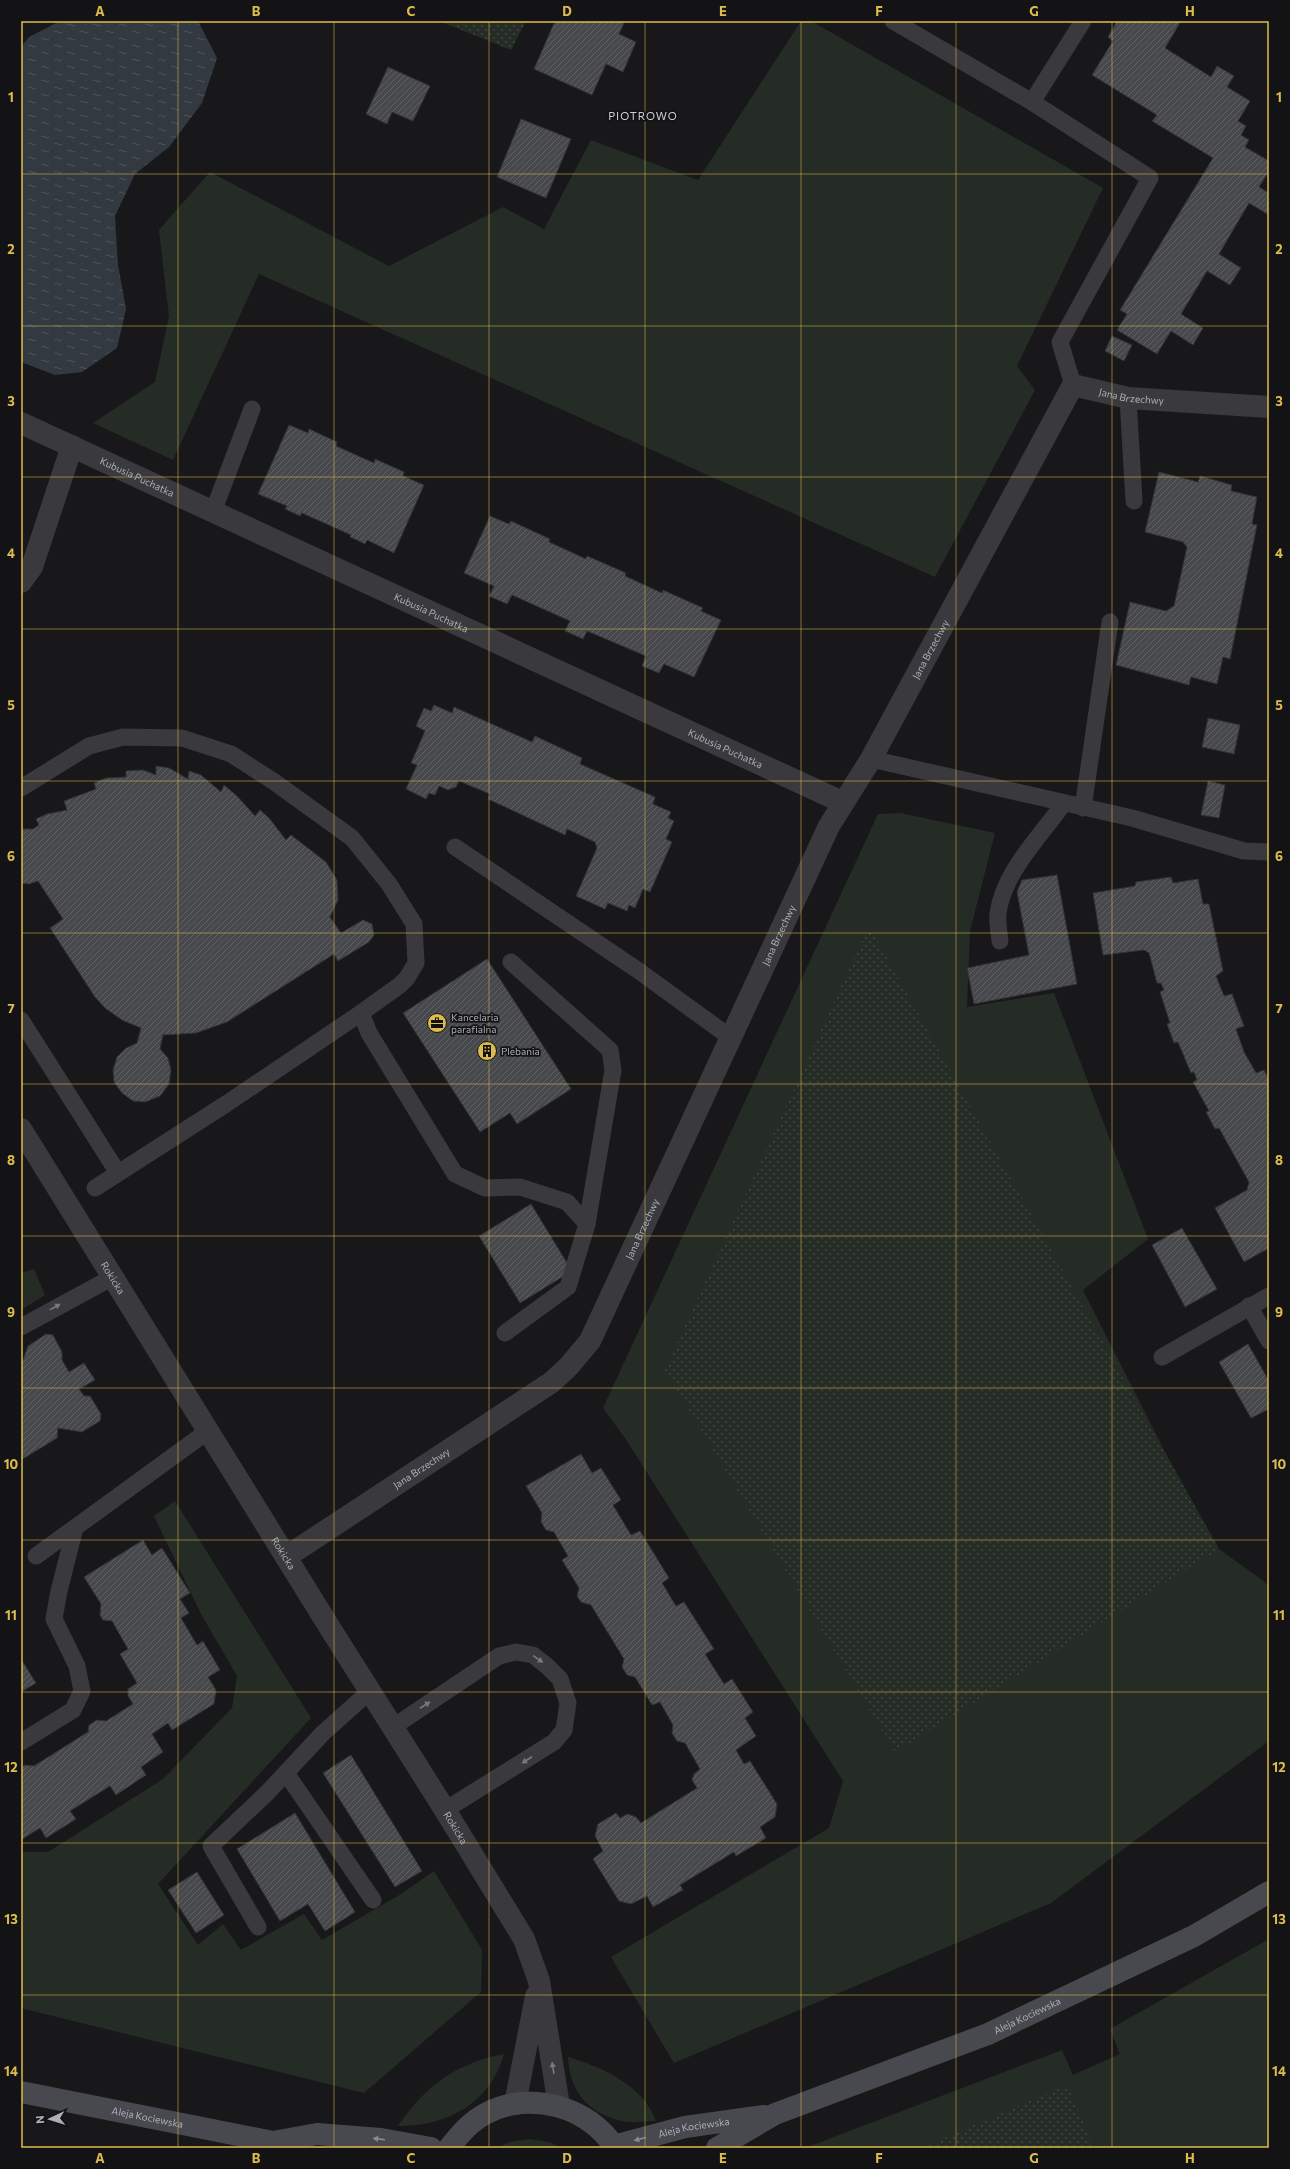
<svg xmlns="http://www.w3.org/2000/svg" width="1290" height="2169" viewBox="0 0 1290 2169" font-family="Commissioner,sans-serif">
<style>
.green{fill:#252c26}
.park{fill:url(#park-dots)}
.water{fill:url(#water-ripples)}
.building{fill:url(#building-hatch);stroke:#333236}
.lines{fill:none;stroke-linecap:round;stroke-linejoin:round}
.lane{stroke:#3a3a3e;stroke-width:17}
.street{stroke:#3a3a3e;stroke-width:22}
.secondary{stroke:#48494e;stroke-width:22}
.oneway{fill:#797a81}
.oneway2{fill:#898b93}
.grid{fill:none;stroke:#ddbc4d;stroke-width:1;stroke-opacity:0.55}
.labels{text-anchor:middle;stroke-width:3.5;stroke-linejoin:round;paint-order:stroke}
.street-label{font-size:10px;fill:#acaeb8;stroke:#131315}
.poi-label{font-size:10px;fill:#acaeb8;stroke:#131315;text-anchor:start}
.neighbourhood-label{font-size:11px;letter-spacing:1px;fill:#ccced5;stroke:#131315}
.neatline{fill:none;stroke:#ddbc4d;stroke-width:1.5}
.grid-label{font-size:13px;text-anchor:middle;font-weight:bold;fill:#ddbc4d}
</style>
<defs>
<pattern id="park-dots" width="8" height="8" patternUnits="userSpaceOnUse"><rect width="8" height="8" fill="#252c26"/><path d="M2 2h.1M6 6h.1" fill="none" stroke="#424843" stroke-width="1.8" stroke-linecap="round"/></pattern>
<pattern id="water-ripples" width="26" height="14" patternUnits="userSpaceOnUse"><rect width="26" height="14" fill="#333941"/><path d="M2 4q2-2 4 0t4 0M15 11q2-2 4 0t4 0" fill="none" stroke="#4e535a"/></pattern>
<pattern id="building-hatch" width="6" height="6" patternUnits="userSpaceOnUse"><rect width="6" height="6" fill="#47484c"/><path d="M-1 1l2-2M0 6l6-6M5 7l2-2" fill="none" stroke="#5f6064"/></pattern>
</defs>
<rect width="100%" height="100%" fill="#18181a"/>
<g class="green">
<polygon points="801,21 811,21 1103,188 1017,366 1035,390 935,577 259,274 173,460 93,423 155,382 169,316 159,230 210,172 389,266 503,207 544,229 591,140 698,180"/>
<polygon points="900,813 995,833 970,931 967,1007 1054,993 1148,1239 1083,1290 1166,1454 1219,1549 1265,1582 1269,1589 1269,1741 1051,1903 674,2063 611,1957 829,1828 843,1781 625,1438 603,1408 878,814"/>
<polygon points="34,1269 45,1295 21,1310 21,1273"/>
<polygon points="175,1501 311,1718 158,1884 198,1945 223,1924 241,1950 304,1914 322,1940 401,1894 434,1871 482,1950 481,1992 364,2093 21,2008 21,1852 48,1852 163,1779 232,1708 237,1676 201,1614 154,1516"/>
<polygon points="1269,1939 1269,2148 805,2148 1062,2050 1073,2075 1120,2054 1110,2029"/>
<path d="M504,2054C490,2104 447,2126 398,2126C425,2086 456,2063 504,2054Z"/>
<path d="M568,2057C602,2067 643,2085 656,2121C645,2121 633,2123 622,2121C589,2114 569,2091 568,2057Z"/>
<polygon points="529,2139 549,2142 561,2148 498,2148 509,2142"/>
</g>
<g class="park">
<polygon points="439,21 526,21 511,50"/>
<polygon points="869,926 1219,1549 895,1752 665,1370"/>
<polygon points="1067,2085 1094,2148 922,2148"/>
</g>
<polygon class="water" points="60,21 198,21 217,58 202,103 169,147 135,174 115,216 118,265 126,309 117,348 82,372 55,375 21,362 21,47 29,37"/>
<g class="building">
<polygon points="555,21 625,21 619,34 636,42 623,72 606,64 592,95 534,69"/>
<polygon points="1117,21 1181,21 1165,48 1211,77 1217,66 1234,76 1227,87 1250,101 1238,121 1246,126 1241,135 1249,140 1245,147 1269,161 1269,171 1259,187 1269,193 1269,215 1249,203 1219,254 1241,268 1230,285 1207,271 1181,314 1203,328 1193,345 1171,331 1157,354 1117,330 1127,314 1120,310 1213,158 1152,121 1157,115 1092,75 1113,41 1108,37"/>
<polygon points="388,67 430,86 413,121 392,112 387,124 366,114"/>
<polygon points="521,119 571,139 546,198 497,177"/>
<polygon points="1112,336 1132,345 1124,361 1105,351"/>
<polygon points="289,425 308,433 309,429 337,442 336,446 374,463 375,459 404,472 403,476 424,485 394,553 367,540 365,544 357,540 350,537 351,535 302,513 300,516 285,509 287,506 258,494"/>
<polygon points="1159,472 1198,482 1200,476 1232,485 1231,491 1257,497 1252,524 1257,525 1230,659 1223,657 1217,684 1191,677 1189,685 1116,665 1130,602 1166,611 1174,606 1187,547 1183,542 1145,532"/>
<polygon points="490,516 509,524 511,521 550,539 549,542 586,559 587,556 626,573 625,576 662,593 663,590 703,608 701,611 721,620 694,677 664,664 659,673 642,666 646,656 587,631 583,639 565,631 570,621 512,595 507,604 489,596 494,586 464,573"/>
<polygon points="434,705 452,713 454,707 532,742 535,736 582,758 580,764 655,797 653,804 671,812 668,818 674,821 666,839 672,842 650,892 643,889 635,908 629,905 627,911 608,903 605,909 576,896 597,848 595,842 567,829 565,835 488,799 490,794 459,781 456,787 448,790 439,786 435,795 429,793 426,799 406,789 417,765 411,763 425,731 416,726 424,708 431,711"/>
<polygon points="1208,718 1240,725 1234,754 1202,747"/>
<polygon points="156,766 169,768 188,779 189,771 201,775 221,792 224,785 237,796 255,816 260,810 269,818 286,840 291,835 326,862 337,880 338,900 330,917 341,933 363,920 372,924 374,935 369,942 338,961 334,954 227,1022 196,1033 163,1035 160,1049 168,1058 171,1070 169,1084 160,1096 145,1102 133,1101 122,1093 114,1082 113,1070 117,1057 126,1048 137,1043 141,1028 122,1020 105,1008 95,997 50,928 63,919 38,881 29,884 21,883 21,829 33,829 39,825 36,819 47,814 67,810 64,801 96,789 94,783 106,778 126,777 126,771 143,770 156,775"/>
<polygon points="1208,781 1225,785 1219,818 1201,815"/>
<polygon points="1057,875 1077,984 974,1004 967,968 1029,955 1017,892 1022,880"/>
<polygon points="1171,877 1173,883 1198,879 1203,904 1209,904 1223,971 1216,976 1224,996 1232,994 1244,1026 1236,1029 1244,1052 1256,1073 1264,1070 1269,1080 1269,1248 1244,1262 1215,1208 1247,1190 1249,1182 1219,1128 1215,1129 1206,1112 1209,1111 1193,1082 1197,1080 1194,1072 1191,1073 1178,1042 1174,1043 1167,1024 1170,1023 1160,992 1164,990 1161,983 1157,983 1149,953 1144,950 1103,955 1093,893 1135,886 1136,882"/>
<polygon points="487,959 571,1089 517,1124 510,1113 480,1132 403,1013"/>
<polygon points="531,1204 572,1271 520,1303 479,1236"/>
<polygon points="1182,1228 1217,1289 1185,1307 1152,1245"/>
<polygon points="46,1334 53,1335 62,1352 62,1360 69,1372 84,1363 95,1380 79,1389 84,1396 90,1396 101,1414 100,1421 82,1432 58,1428 57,1438 21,1460 21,1360 23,1360 28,1346"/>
<polygon points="1248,1344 1269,1381 1269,1409 1251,1418 1219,1362"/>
<polygon points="581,1454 592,1473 601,1468 621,1500 613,1505 631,1535 640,1531 669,1578 662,1583 676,1606 684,1602 714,1649 705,1654 724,1684 732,1679 753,1712 745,1718 756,1736 736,1750 744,1764 750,1761 777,1804 775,1817 760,1827 766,1838 736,1856 734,1852 680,1885 683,1890 653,1907 647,1896 631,1904 619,1901 593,1859 603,1851 595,1836 598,1824 616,1813 620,1818 628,1814 636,1817 641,1823 697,1788 692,1780 694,1774 700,1769 685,1743 677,1741 672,1733 673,1725 660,1702 652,1705 635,1677 627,1675 622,1667 624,1659 591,1605 581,1602 577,1596 579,1588 562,1560 568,1556 554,1532 546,1530 541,1522 542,1513 526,1486"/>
<polygon points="143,1540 152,1555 162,1548 190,1593 180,1599 189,1613 181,1618 197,1645 203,1641 220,1670 208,1677 216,1690 214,1704 172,1730 168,1723 152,1734 163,1752 141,1767 146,1775 116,1795 110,1786 70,1811 76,1819 46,1838 40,1828 21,1840 21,1768 24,1765 34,1766 88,1732 89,1725 97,1720 106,1721 133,1704 128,1696 128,1689 137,1683 120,1654 128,1649 112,1621 103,1620 100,1615 101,1604 84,1577"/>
<polygon points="21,1659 36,1683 21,1692"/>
<polygon points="351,1755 422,1871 395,1887 323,1773"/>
<polygon points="295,1813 355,1912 325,1931 308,1904 280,1921 237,1849"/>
<polygon points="197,1872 224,1915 196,1933 168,1890"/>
</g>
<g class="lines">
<g class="lane">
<polyline points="893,21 1032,102 1150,178 1060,342 1073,385"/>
<polyline points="1032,102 1083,21"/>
<polyline points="1128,398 1134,501"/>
<polyline points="213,512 252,409"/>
<polyline points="871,759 1132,818 1244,851 1269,852"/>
<polyline points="21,788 89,746 123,737 182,738 231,754 273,781 352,838 389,884 414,924 416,963 407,978 400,985 361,1013"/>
<polyline points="1083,808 1110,622"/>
<polyline points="455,847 639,971 731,1038"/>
<path d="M1000,941C999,932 997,921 998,913C1004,871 1041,836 1064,803"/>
<polyline points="511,962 610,1050 613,1070 587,1224"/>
<polyline points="21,1020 118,1173"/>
<polyline points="95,1188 226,1104 361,1013 369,1033 455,1174 485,1188 520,1187 567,1202 587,1224 568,1287 505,1333"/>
<polyline points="1249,1306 1269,1341"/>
<polyline points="21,1327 113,1277"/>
<polyline points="1162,1357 1269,1296"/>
<polyline points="36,1556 208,1431"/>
<polyline points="393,1727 499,1656 516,1652 533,1655 547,1666 560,1679 568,1703 564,1730 554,1742 445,1810"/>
<polyline points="21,1742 73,1710 82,1691 77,1666 54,1619 59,1591 75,1528"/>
<polyline points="286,1773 373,1900"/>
<polyline points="258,1927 211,1846 268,1792 323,1733 370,1691"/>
</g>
<g class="street">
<path id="s1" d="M21,423L842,802"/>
<polyline points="21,582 32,567 72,446"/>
<path id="s2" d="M21,1129L330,1628L445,1810L524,1939L539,1981L559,2106"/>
<path id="s3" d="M286,1557L552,1382L569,1366L590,1341L829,826L871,759L1073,385L1128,398L1269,407"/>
<polyline points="515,2104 536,1996"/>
</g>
<g class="secondary">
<path id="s4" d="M21,2092L273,2142L284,2148"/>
<polyline points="273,2142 317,2134 381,2139 431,2148"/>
<path id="s5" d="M614,2146L685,2127L764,2116"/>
<path d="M449,2148C460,2134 471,2121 487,2113C530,2090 590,2107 615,2148"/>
<path id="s6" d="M717,2148L775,2114L988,2034L1194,1936L1269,1892"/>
</g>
</g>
<defs><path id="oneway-solid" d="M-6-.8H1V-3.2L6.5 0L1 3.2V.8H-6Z"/></defs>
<g class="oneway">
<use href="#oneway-solid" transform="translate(55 1307) rotate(-29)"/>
<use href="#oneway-solid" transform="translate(538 1659) rotate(35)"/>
<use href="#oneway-solid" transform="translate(425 1705) rotate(-33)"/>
<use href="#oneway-solid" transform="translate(527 1760) rotate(147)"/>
<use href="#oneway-solid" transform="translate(553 2068) rotate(-99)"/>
</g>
<g class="oneway2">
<use href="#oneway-solid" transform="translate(379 2139) rotate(-173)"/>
<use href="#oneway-solid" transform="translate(640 2139) rotate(165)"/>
</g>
<path class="grid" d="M178,21V2148M334,21V2148M489,21V2148M645,21V2148M801,21V2148M956,21V2148M1112,21V2148M21,174H1269M21,326H1269M21,477H1269M21,629H1269M21,781H1269M21,933H1269M21,1084H1269M21,1236H1269M21,1388H1269M21,1540H1269M21,1692H1269M21,1843H1269M21,1995H1269"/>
<defs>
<symbol id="office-disc" viewBox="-11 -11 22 22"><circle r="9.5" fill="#ddbc4d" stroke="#131315"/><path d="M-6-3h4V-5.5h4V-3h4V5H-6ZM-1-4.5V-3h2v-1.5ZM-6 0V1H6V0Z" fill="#111"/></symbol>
<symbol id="building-disc" viewBox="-11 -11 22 22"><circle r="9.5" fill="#ddbc4d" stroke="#131315"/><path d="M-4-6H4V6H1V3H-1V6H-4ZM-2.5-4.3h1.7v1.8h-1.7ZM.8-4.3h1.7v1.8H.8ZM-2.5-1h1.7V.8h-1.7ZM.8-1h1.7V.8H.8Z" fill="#111"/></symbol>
</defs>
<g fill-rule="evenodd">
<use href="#office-disc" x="426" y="1012" width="22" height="22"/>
<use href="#building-disc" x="476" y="1040" width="22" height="22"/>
</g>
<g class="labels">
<g class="street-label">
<text dy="4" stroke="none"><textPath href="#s3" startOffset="1506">Jana Brzechwy</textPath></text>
<text dy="4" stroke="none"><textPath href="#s1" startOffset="128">Kubusia Puchatka</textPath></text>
<text dy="4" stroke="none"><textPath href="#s1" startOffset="452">Kubusia Puchatka</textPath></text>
<text dy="4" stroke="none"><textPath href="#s3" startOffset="1146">Jana Brzechwy</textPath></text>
<text dy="4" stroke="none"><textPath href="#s1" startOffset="776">Kubusia Puchatka</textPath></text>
<text dy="4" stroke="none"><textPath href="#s3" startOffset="822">Jana Brzechwy</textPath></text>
<text dy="4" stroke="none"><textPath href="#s3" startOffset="498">Jana Brzechwy</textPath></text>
<text dy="4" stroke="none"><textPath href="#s2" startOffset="175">Rokicka</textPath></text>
<text dy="4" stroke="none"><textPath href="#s3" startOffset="162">Jana Brzechwy</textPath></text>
<text dy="4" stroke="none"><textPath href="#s2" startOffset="499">Rokicka</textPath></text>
<text dy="4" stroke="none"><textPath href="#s2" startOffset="823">Rokicka</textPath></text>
<text dy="4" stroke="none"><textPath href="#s6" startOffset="338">Aleja Kociewska</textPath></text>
<text dy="4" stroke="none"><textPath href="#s4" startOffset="129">Aleja Kociewska</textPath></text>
<text dy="4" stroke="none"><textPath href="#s5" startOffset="82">Aleja Kociewska</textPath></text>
</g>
<g class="poi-label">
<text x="451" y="1021">Kancelaria<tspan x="451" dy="12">parafialna</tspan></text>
<text x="501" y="1055">Plebania</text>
</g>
<g class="neighbourhood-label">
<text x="643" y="120">PIOTROWO</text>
</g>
</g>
<rect width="1290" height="2169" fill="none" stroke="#131315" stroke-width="44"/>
<g transform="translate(50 2119) rotate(266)" stroke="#131315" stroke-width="3" paint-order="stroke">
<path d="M0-3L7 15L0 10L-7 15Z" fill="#acaeb8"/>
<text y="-6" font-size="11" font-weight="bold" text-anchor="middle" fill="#acaeb8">N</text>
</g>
<rect x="22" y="22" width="1246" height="2125" class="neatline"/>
<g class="grid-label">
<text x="100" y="16">A</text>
<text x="256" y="16">B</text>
<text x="411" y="16">C</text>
<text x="567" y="16">D</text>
<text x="723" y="16">E</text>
<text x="879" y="16">F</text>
<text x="1034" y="16">G</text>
<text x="1190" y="16">H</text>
<text x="11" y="102">1</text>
<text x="1279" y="102">1</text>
<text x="11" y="254">2</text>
<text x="1279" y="254">2</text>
<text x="11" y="406">3</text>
<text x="1279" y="406">3</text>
<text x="11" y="558">4</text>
<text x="1279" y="558">4</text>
<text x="11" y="710">5</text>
<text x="1279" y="710">5</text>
<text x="11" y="861">6</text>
<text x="1279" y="861">6</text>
<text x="11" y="1013">7</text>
<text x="1279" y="1013">7</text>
<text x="11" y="1165">8</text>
<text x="1279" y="1165">8</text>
<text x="11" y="1317">9</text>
<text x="1279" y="1317">9</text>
<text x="11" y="1469">10</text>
<text x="1279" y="1469">10</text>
<text x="11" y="1620">11</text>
<text x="1279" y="1620">11</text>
<text x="11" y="1772">12</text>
<text x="1279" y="1772">12</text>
<text x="11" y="1924">13</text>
<text x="1279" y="1924">13</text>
<text x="11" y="2076">14</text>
<text x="1279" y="2076">14</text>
<text x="100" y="2163">A</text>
<text x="256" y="2163">B</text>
<text x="411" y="2163">C</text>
<text x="567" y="2163">D</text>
<text x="723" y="2163">E</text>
<text x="879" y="2163">F</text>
<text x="1034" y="2163">G</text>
<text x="1190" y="2163">H</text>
</g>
</svg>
